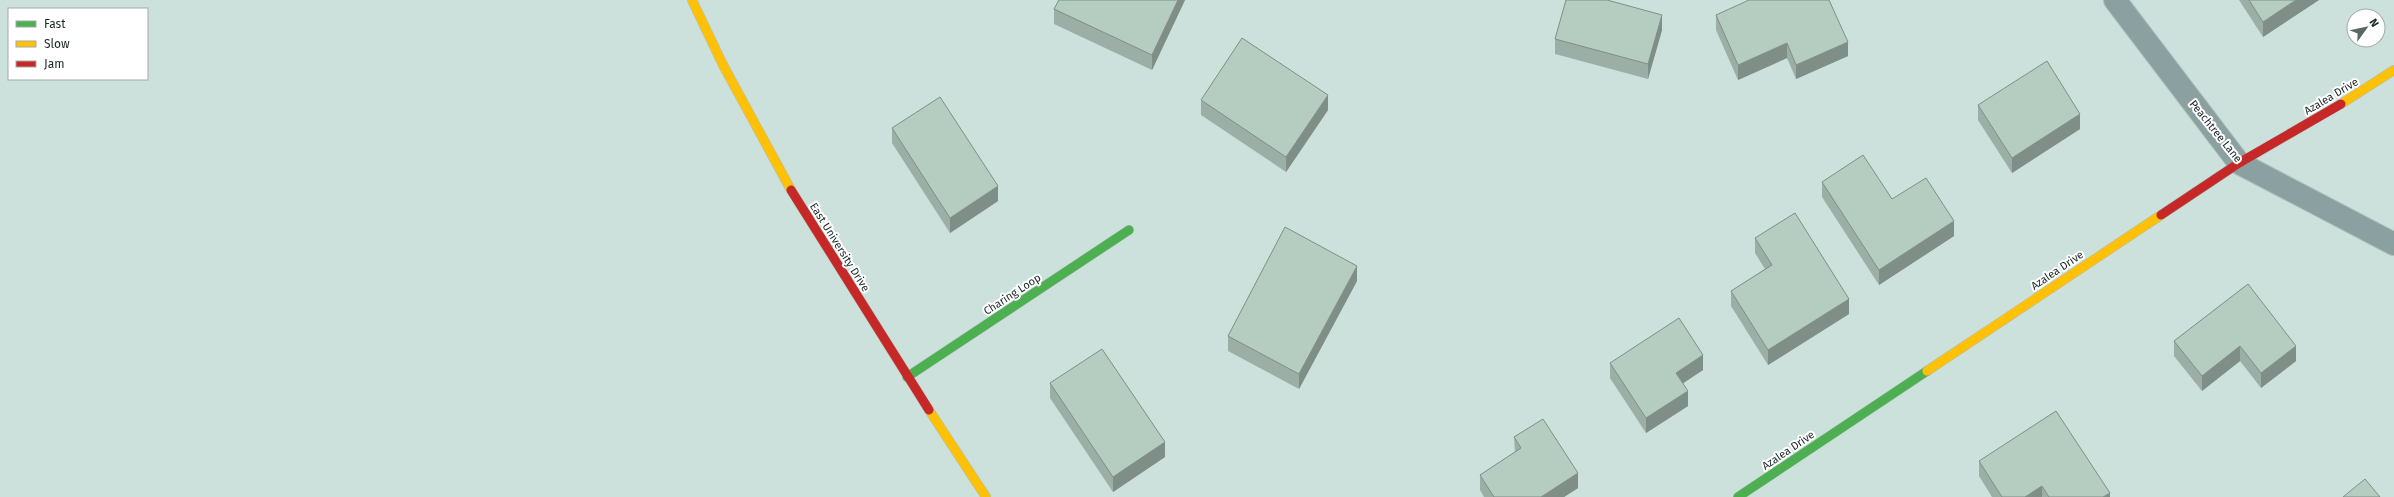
<svg xmlns="http://www.w3.org/2000/svg" width="2394" height="497" viewBox="0 0 2394 497" font-family="'Fira Sans',sans-serif">
<style>
.lines{fill:none;stroke-linecap:round;stroke-linejoin:round}
.street-casing{stroke:#adbeba;stroke-width:24}
.fast-casing{stroke:#adbeba;stroke-width:10}
.slow-casing{stroke:#adbeba;stroke-width:10}
.jam-casing{stroke:#adbeba;stroke-width:10}
.street{stroke:#8ba1a1;stroke-width:22}
.fast{stroke:#4caf50;stroke-width:9}
.slow{stroke:#ffc107;stroke-width:9}
.jam{stroke:#c62828;stroke-width:9}
.wall{fill:#9cafa6}
.shaded-wall{fill:#7f8f87}
.building{fill:#b5ccc1;stroke:#7f8f87}
.labels{text-anchor:middle;stroke-width:4;stroke-linejoin:round;paint-order:stroke}
.street-label{font-size:11px;fill:#192825;stroke:#fff}
</style>
<rect width="100%" height="100%" fill="#cce1dc"/>
<g class="lines">
<defs>
<polyline id="street" points="2115,0 2239,163 2394,244"/>
<g id="fast">
<polyline points="907,377 1129,230"/>
<polyline points="1738,497 1927,371"/>
</g>
<g id="slow">
<polyline points="692,0 723,65 791,190"/>
<polyline points="2341,104 2394,70"/>
<polyline points="1927,371 2161,215"/>
<polyline points="929,410 986,497"/>
</g>
<g id="jam">
<polyline points="791,190 929,410"/>
<polyline points="2161,215 2239,163 2341,104"/>
</g>
</defs>
<use href="#street" class="street-casing"/>
<use href="#fast" class="fast-casing"/>
<use href="#slow" class="slow-casing"/>
<use href="#jam" class="jam-casing"/>
<use href="#street" class="street"/>
<use href="#fast" class="fast"/>
<use href="#slow" class="slow"/>
<use href="#jam" class="jam"/>
</g>
<g class="wall">
<polygon points="1059,0 1185,0 1152,70 1054,24 1054,9"/>
<polygon points="2239,0 2319,0 2263,37"/>
<polygon points="1716,15 1848,56 1796,79 1787,58 1738,80 1716,30"/>
<polygon points="1662,30 1648,79 1555,54 1555,39"/>
<polygon points="1201,100 1328,110 1286,172 1201,115"/>
<polygon points="1978,105 2080,129 2012,173 1978,120"/>
<polygon points="892,128 998,201 950,233 892,143"/>
<polygon points="1822,182 1892,199 1954,236 1879,285 1822,197"/>
<polygon points="1755,238 1849,314 1768,365 1731,306 1731,291 1765,269 1755,253"/>
<polygon points="1357,281 1299,389 1228,351 1228,336"/>
<polygon points="2248,284 2296,361 2261,388 2240,361 2202,391 2174,356 2174,341"/>
<polygon points="1610,363 1703,370 1683,383 1688,406 1646,433 1610,378"/>
<polygon points="1050,383 1165,457 1113,492 1050,398"/>
<polygon points="1514,437 1578,488 1564,497 1484,497 1480,490 1480,475 1515,452"/>
<polygon points="1979,461 2110,497 1992,497 1979,476"/>
</g>
<g class="shaded-wall">
<polygon points="1178,0 1185,0 1152,70 1152,55"/>
<polygon points="2296,0 2319,0 2263,37 2263,22"/>
<polygon points="1662,15 1662,30 1648,79 1648,64"/>
<polygon points="1848,42 1848,56 1796,79 1796,65"/>
<polygon points="1787,43 1787,58 1738,80 1738,65"/>
<polygon points="1328,95 1328,110 1286,172 1286,157"/>
<polygon points="2080,114 2080,129 2012,173 2012,158"/>
<polygon points="998,186 998,201 950,233 950,218"/>
<polygon points="1954,221 1954,236 1879,285 1879,270"/>
<polygon points="1357,266 1357,281 1299,389 1299,374"/>
<polygon points="1849,299 1849,314 1768,365 1768,350"/>
<polygon points="2240,346 2240,361 2202,391 2202,376"/>
<polygon points="2296,346 2296,361 2261,388 2261,373"/>
<polygon points="1703,355 1703,370 1676,388 1676,373"/>
<polygon points="1688,391 1688,406 1646,433 1646,418"/>
<polygon points="1165,442 1165,457 1113,492 1113,477"/>
<polygon points="1578,473 1578,488 1564,497 1541,497"/>
<polygon points="2042,486 2042,497 2025,497"/>
<polygon points="2110,493 2110,497 2103,497"/>
</g>
<g class="building">
<polygon points="1059,0 1178,0 1152,55 1054,9"/>
<polygon points="1566,0 1607,0 1662,15 1648,64 1555,39"/>
<polygon points="1749,0 1829,0 1848,42 1796,65 1787,43 1738,65 1716,15"/>
<polygon points="2249,0 2296,0 2263,22"/>
<polygon points="1242,38 1328,95 1286,157 1201,100"/>
<polygon points="2047,61 2080,114 2012,158 1978,105"/>
<polygon points="940,97 998,186 950,218 892,128"/>
<polygon points="1863,155 1892,199 1926,178 1954,221 1879,270 1822,182"/>
<polygon points="1795,213 1849,299 1768,350 1731,291 1772,265 1755,238"/>
<polygon points="1285,227 1357,266 1299,374 1228,336"/>
<polygon points="2248,284 2296,346 2261,373 2240,346 2202,376 2174,341"/>
<polygon points="1679,318 1703,355 1676,373 1688,391 1646,418 1610,363"/>
<polygon points="1102,349 1165,442 1113,477 1050,383"/>
<polygon points="2056,411 2110,493 2103,497 2049,497 2042,486 2025,497 2002,497 1979,461"/>
<polygon points="1543,419 1578,473 1541,497 1494,497 1480,475 1521,448 1514,437"/>
<polygon points="2365,479 2380,497 2343,497"/>
</g>
<g class="labels">
<g class="street-label">
<text transform="translate(2331 96) rotate(-31)" y="4">Azalea Drive</text>
<text transform="translate(2216 131) rotate(51)" y="4">Peachtree Lane</text>
<text transform="translate(840 247) rotate(58)" y="4">East University Drive</text>
<text transform="translate(2057 270) rotate(-34)" y="4">Azalea Drive</text>
<text transform="translate(1012 294) rotate(-33)" y="4">Charing Loop</text>
<text transform="translate(1788 450) rotate(-34)" y="4">Azalea Drive</text>
</g>
</g>
<rect x="8" y="8" width="140" height="72" fill="#ffffff" stroke="#a3a9a8"/>
<rect x="16" y="21" width="20" height="6" fill="#4caf50" stroke="#a3a9a8"/>
<text x="44" y="28" font-size="12" fill="#192825">Fast</text>
<rect x="16" y="41" width="20" height="6" fill="#ffc107" stroke="#a3a9a8"/>
<text x="44" y="48" font-size="12" fill="#192825">Slow</text>
<rect x="16" y="61" width="20" height="6" fill="#c62828" stroke="#a3a9a8"/>
<text x="44" y="68" font-size="12" fill="#192825">Jam</text>
<g transform="translate(2366 28) rotate(57)"><circle r="19" fill="#ffffff" stroke="#a3a9a8"/>
<path d="M0-3L7 15L0 10L-7 15Z" fill="#586965"/>
<text y="-6" font-size="11" font-weight="bold" text-anchor="middle" fill="#192825">N</text>
</g>
</svg>
